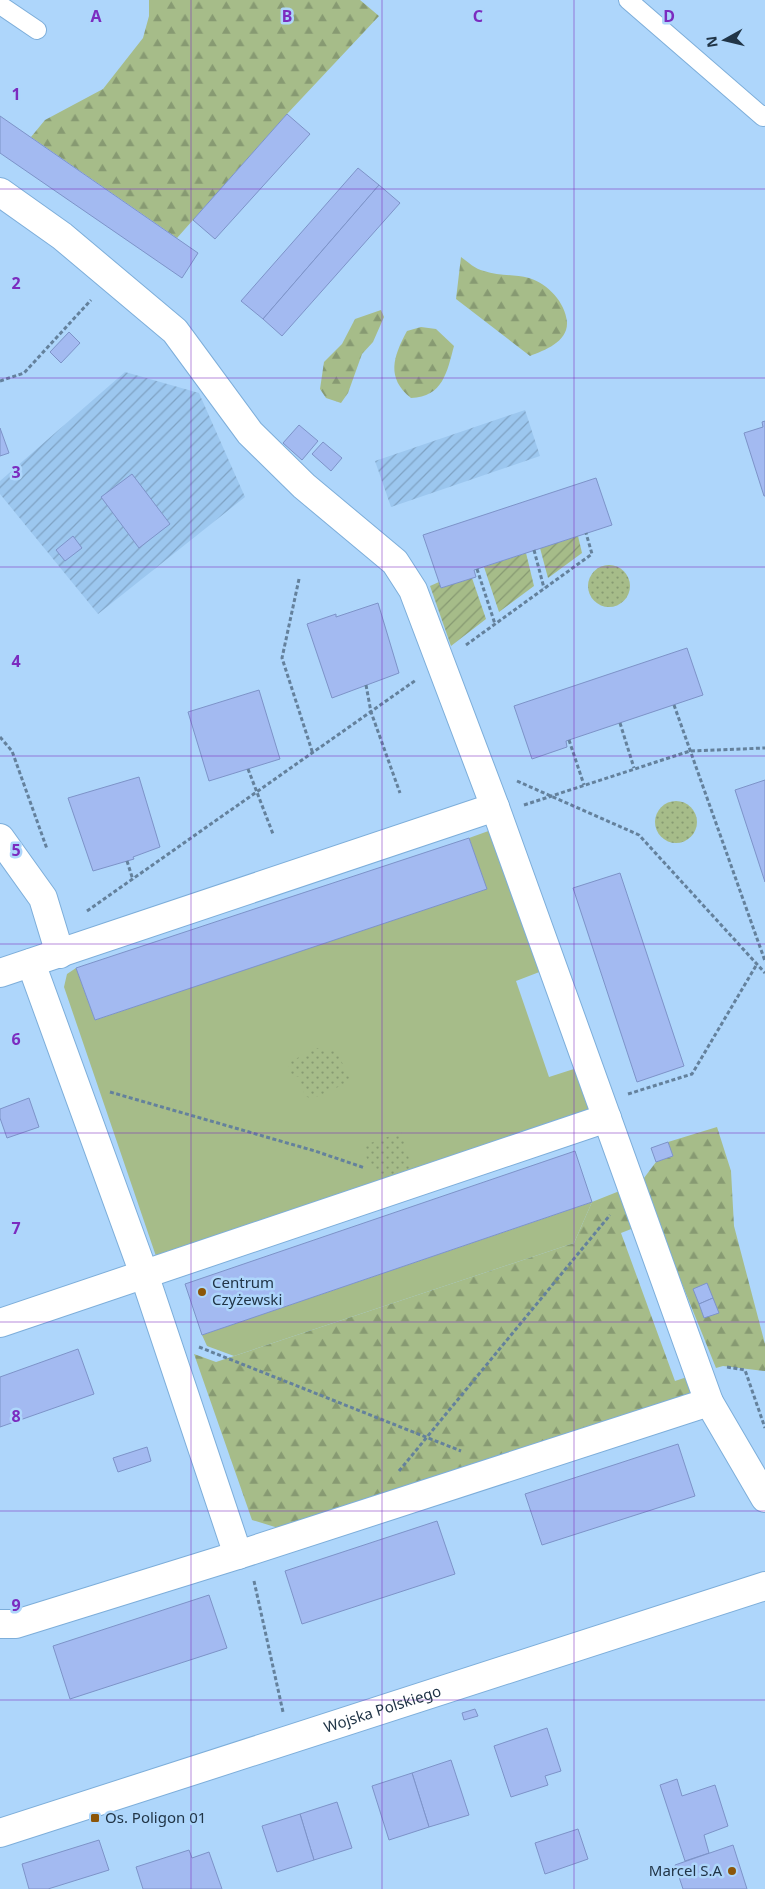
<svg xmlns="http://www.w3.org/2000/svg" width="765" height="1889" viewBox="0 0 765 1889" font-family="'Noto Sans',sans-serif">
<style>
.industrial{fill:url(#industrial-furrows)}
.grass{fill:#a6bc89}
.forest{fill:url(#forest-firs)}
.park{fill:url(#park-dots)}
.garden{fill:url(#garden-furrows)}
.building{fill:#a3baf1;stroke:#7d93c8}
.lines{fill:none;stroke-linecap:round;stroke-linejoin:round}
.lane-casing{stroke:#7daeda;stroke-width:20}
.street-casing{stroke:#7daeda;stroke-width:30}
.path{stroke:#64819c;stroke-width:3;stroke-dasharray:4 2.5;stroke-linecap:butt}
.lane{stroke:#fff;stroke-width:18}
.street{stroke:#fff;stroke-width:28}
.grid{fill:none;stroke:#7b2cbf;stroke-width:1;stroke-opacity:0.55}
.poi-dot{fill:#8c5609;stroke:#aed6fb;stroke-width:2}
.labels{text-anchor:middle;stroke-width:5;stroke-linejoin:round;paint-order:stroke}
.poi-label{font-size:15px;fill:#213547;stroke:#aed6fb;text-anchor:start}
.street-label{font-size:15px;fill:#213547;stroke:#aed6fb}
.grid-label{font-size:16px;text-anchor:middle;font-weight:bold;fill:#7b2cbf;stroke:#aed6fb;stroke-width:5;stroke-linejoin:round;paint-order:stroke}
</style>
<defs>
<pattern id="industrial-furrows" width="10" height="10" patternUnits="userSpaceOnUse" patternTransform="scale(1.25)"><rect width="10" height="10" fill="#9cc7ef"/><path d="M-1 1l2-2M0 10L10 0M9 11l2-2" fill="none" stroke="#7fa2c3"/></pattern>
<pattern id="forest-firs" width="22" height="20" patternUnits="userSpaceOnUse" patternTransform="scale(1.25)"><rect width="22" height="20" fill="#a6bc89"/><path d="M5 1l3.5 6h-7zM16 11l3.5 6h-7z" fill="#879a72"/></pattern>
<pattern id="park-dots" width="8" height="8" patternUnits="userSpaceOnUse" patternTransform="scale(1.25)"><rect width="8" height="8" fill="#a6bc89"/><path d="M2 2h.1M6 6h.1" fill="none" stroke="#879a72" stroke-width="1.8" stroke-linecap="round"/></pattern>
<pattern id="garden-furrows" width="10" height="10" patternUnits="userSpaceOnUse" patternTransform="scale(1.25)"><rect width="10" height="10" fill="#a6bc89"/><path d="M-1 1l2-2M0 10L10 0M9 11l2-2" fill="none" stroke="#879a72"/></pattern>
</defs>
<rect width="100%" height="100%" fill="#aed6fb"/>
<g class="industrial">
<polygon points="125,372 199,393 245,497 98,614 0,494 0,481"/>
<polygon points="525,410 540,456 391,507 375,461"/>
</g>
<g class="grass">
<polygon points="494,829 542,971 516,981 549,1077 577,1068 592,1112 158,1262 64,987 67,974 76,968 95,1020 486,889 469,838"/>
<polygon points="592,1202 574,1243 234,1356 207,1346 202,1335"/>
</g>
<g class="forest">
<polygon points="149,0 360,0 379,16 287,114 177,238 31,137 45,120 103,89 143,38 149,16"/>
<path d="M461,257C468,262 475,269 484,271C498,276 514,274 529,278C548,284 565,302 567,322C568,342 545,350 530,356L456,299Z"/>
<polygon points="381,310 384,317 373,342 362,354 348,393 341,403 326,398 320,389 324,362 342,344 355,319"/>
<path d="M421,327L436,329L454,346C447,372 443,397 411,398C386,378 393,357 407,331Z"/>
<polygon points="717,1127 731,1171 734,1226 765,1344 765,1371 723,1366 716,1368 641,1182 656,1162 673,1156 668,1142"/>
<polygon points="632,1186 644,1224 621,1233 675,1381 699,1373 705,1392 285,1530 252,1520 194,1354 216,1362 574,1243 592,1202"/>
</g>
<g class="park">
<circle cx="609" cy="586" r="21"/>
<circle cx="676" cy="822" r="21"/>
<polygon points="316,1048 336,1050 351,1081 312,1099 305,1096 299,1077 291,1076 288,1063"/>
<polygon points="401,1132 412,1168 386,1177 371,1169 362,1146"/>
</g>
<g class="garden">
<polygon points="578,536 582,553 548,578 540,548"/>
<polygon points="526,553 534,586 499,612 484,567"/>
<polygon points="472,578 486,619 451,646 430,586 439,582 441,588"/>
</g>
<g class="building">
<polygon points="287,114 310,134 215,239 193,220"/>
<polygon points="0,116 198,253 182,278 0,153"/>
<polygon points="358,168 379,185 263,319 241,301"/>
<polygon points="379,185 400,203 282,336 263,319"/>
<polygon points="69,332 80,343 61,363 50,352"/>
<polygon points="765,421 765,496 764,496 744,433 763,427 762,422"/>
<polygon points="299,425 318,441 302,460 283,443"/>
<polygon points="0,428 9,453 0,456"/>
<polygon points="323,442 342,458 331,471 312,454"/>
<polygon points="132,474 170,524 139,548 101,497"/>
<polygon points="596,478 612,525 474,570 476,577 441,588 423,535"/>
<polygon points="73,536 82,548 65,561 56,550"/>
<polygon points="378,603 399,673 332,698 307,624 336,614 336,617"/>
<polygon points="687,648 703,695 566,741 567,747 532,759 514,706"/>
<polygon points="259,690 280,759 209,781 188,712"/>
<polygon points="139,777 160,847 133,857 134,859 93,871 68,798"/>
<polygon points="765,780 765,882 735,790"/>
<polygon points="469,838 487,889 95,1020 76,968"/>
<polygon points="620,873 684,1066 637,1082 573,888"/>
<polygon points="29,1098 39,1127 7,1138 0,1118 0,1109"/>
<polygon points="668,1142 673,1156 656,1162 651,1148"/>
<polygon points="575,1151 592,1202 202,1335 185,1284"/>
<polygon points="707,1283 713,1298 699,1304 693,1289"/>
<polygon points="713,1298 719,1313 704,1318 699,1304"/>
<polygon points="78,1349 94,1394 0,1427 0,1377"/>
<polygon points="678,1444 695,1496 542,1545 525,1494"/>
<polygon points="147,1447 151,1461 118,1472 113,1458"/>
<polygon points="437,1521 455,1574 302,1624 285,1571"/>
<polygon points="209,1595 227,1648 70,1699 53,1646"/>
<polygon points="475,1709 478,1716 464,1720 462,1713"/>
<polygon points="547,1728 561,1771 545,1776 548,1785 511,1797 494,1746"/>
<polygon points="451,1760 469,1815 429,1827 412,1773"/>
<polygon points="412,1773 429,1827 389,1840 372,1786"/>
<polygon points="677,1779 682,1796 715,1785 728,1826 704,1835 709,1853 685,1861 660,1785"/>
<polygon points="337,1802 352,1848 314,1860 300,1814"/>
<polygon points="300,1814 314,1860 277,1872 262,1826"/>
<polygon points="578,1829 588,1859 545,1874 535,1843"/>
<polygon points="99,1840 109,1870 48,1889 29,1889 22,1864"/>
<polygon points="733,1845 747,1889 683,1889 675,1865"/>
<polygon points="189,1850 192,1858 209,1852 222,1889 143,1889 136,1867"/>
</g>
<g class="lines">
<defs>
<g id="lane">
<polyline points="628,0 763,117 765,115"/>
<polyline points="0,5 37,30"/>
</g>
<g id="street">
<polyline points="0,192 62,236 175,331 250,433 304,486 395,562 413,590 495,807 709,1402 765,1498"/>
<polyline points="0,838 43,898 60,954"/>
<polyline points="31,963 144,1274 238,1555"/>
<polyline points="0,973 495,807"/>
<polyline points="0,1323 607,1118"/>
<polyline points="0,1624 16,1624 238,1555 709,1402"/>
<path id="s1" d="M0,1833L765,1586"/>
</g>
</defs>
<use href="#lane" class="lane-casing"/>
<use href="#street" class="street-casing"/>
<g class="path">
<polyline points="0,381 24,373 91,300"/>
<polyline points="534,550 544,588"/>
<polyline points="477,569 495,624"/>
<polyline points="299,579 282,658 313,754"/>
<polyline points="466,645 592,554 586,533"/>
<polyline points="366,685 371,712 400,793"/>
<polyline points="674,705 765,961"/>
<polyline points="620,723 634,768"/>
<polyline points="0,737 12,751 47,849"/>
<polyline points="569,740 584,785"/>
<polyline points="248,769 273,834"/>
<polyline points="517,781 639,835 765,973"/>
<polyline points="524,805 690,751 765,748"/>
<polyline points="127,861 133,880"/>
<polyline points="87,911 416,680"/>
<polyline points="110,1092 315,1151 365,1168"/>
<polyline points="628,1094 692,1074 757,964"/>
<polyline points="199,1347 461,1451"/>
<polyline points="727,1367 745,1370 765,1428"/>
<polyline points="399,1471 610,1215"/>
<polyline points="254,1581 283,1712"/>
</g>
<use href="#lane" class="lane"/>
<use href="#street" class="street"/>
</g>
<path class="grid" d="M191,0V1889M382,0V1889M574,0V1889M0,189H765M0,378H765M0,567H765M0,756H765M0,944H765M0,1133H765M0,1322H765M0,1511H765M0,1700H765"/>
<g class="poi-dot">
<circle cx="202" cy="1292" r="5"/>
<rect x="90" y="1813" width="10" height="10" rx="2.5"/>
<circle cx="732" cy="1871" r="5"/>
</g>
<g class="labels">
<g class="poi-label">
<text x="212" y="1288">Centrum<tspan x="212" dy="17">Czyżewski</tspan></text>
<text x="105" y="1823">Os. Poligon 01</text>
<text x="722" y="1876" text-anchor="end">Marcel S.A</text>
</g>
<g class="street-label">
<text dy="5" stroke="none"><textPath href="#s1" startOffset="402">Wojska Polskiego</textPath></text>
</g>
</g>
<g class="grid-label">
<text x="96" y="22">A</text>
<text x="287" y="22">B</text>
<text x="478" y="22">C</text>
<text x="669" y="22">D</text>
<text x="16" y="100">1</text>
<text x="16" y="289">2</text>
<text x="16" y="478">3</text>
<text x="16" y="667">4</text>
<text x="16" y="856">5</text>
<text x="16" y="1045">6</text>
<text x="16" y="1234">7</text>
<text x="16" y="1422">8</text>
<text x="16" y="1611">9</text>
</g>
<g transform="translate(725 40) rotate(262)" stroke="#aed6fb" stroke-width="4" paint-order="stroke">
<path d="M0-4L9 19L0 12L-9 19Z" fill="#213547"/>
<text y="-8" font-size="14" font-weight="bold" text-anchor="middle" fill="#213547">N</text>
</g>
</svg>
